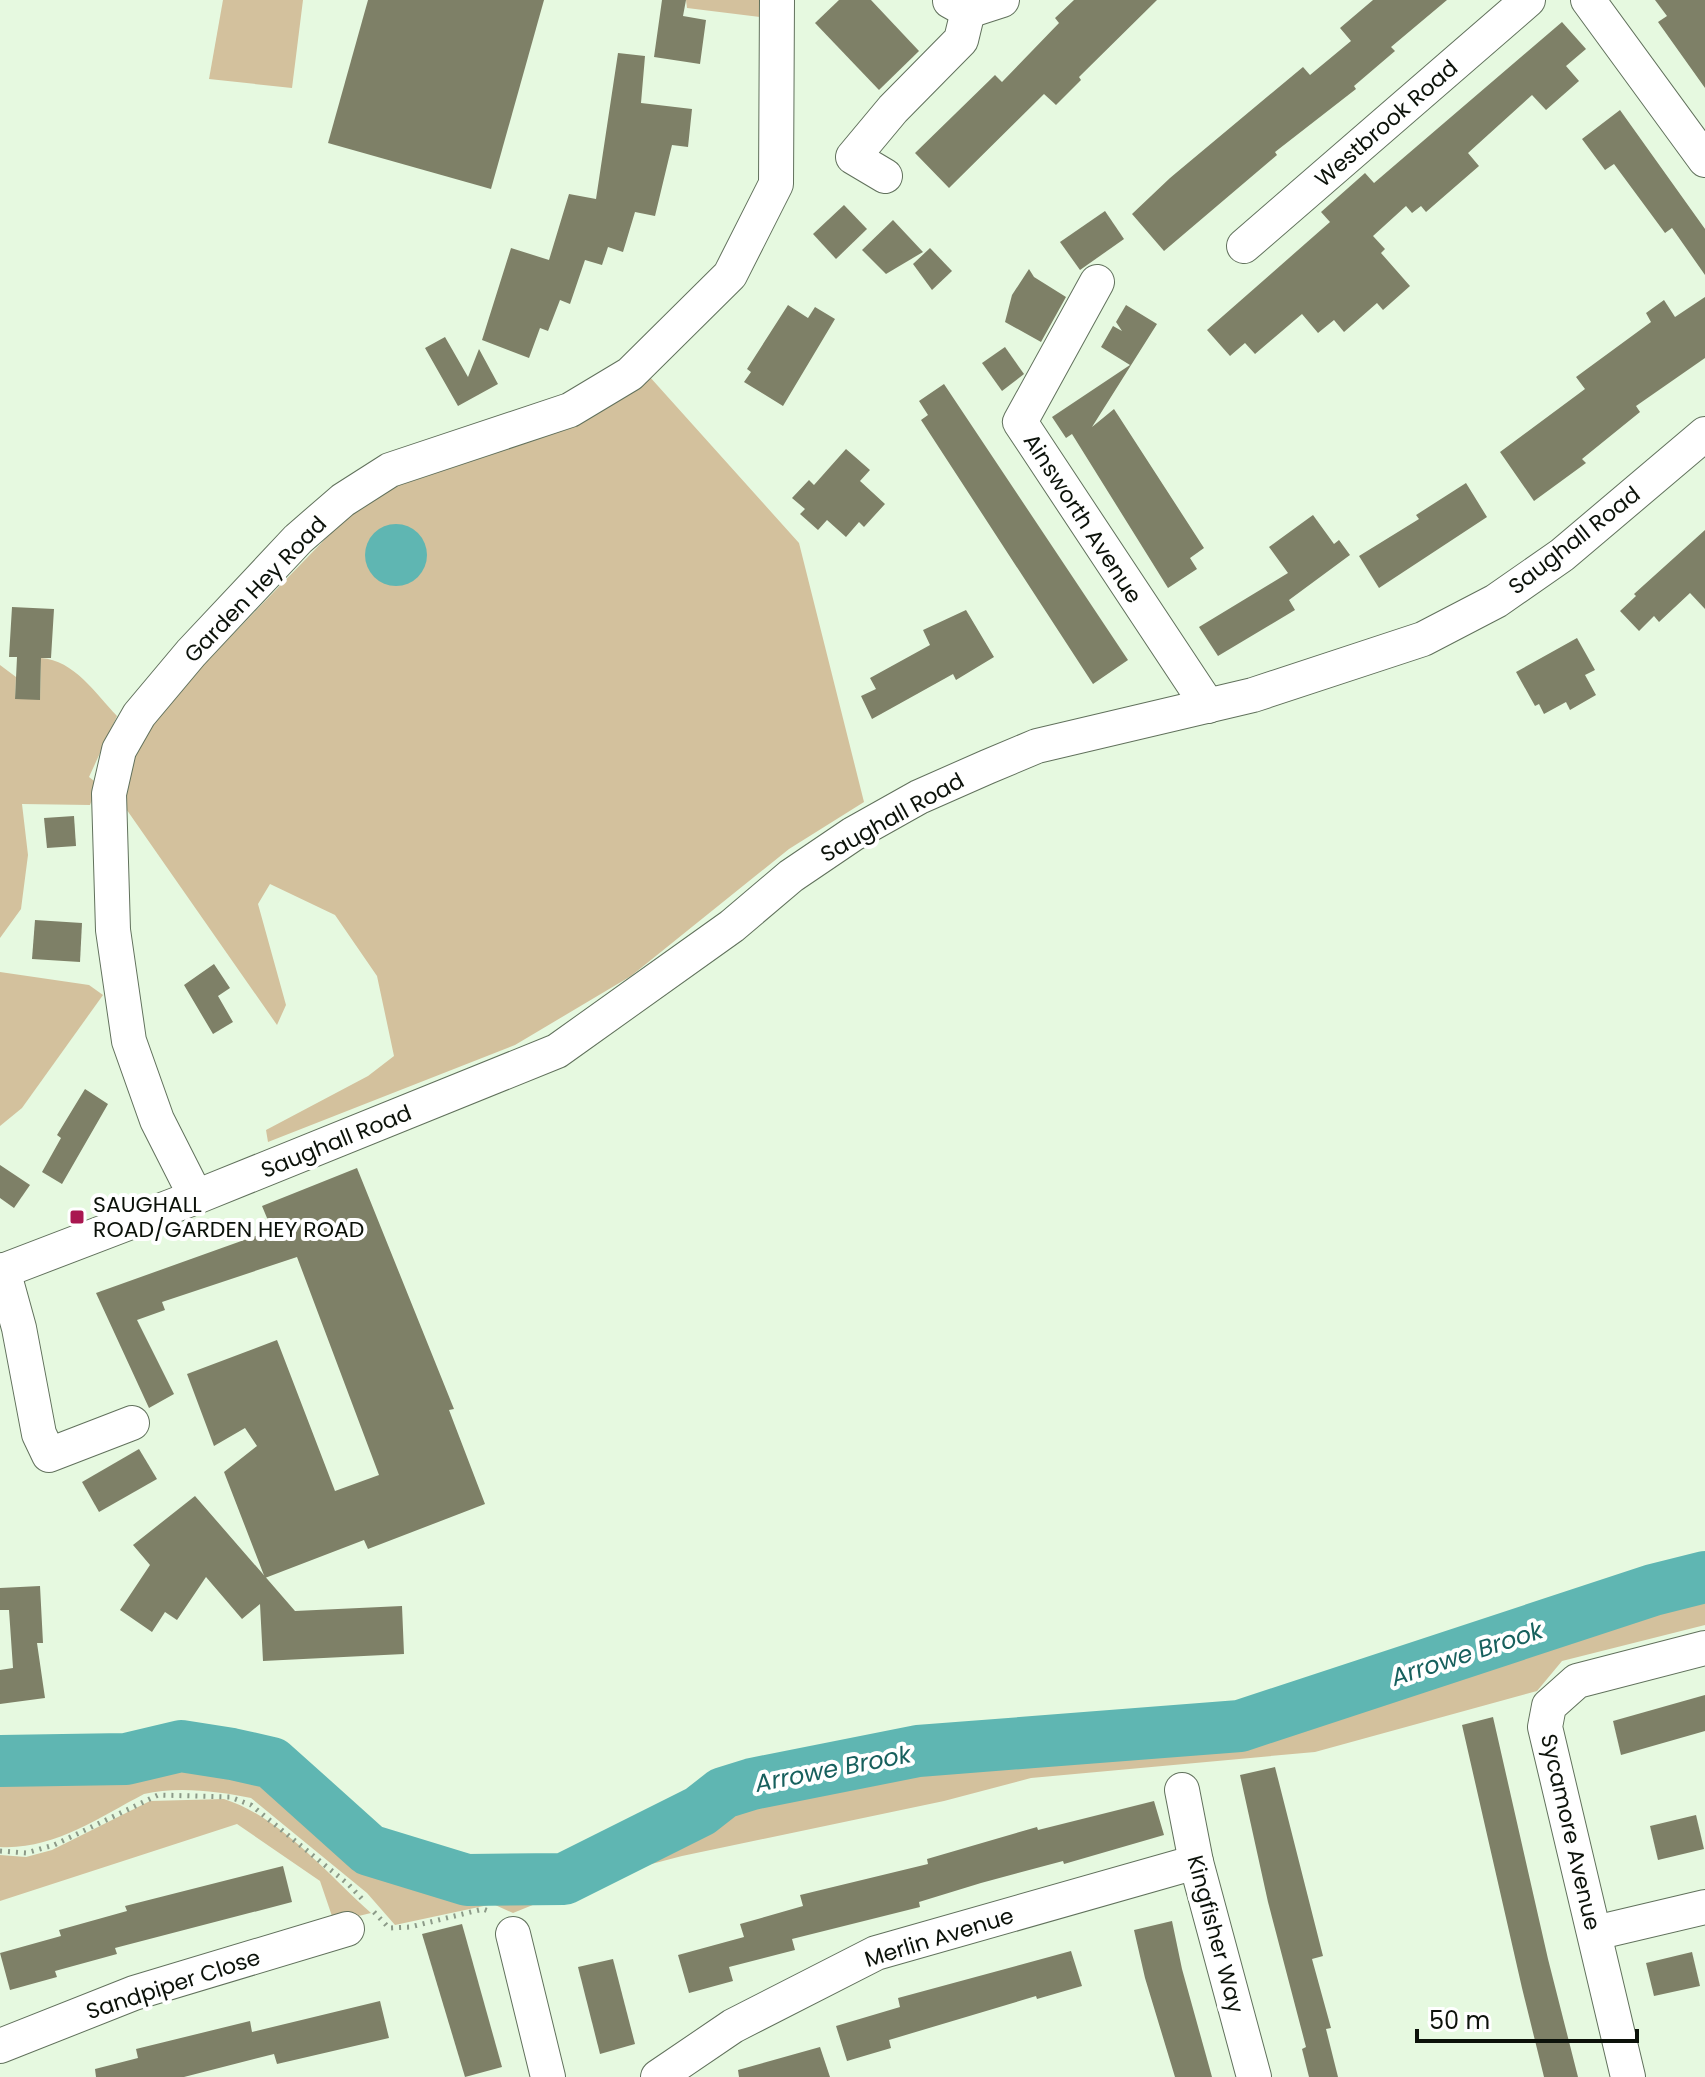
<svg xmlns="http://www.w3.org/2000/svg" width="1705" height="2077" viewBox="0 0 1705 2077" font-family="Poppins,sans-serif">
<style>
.green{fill:#d3c19d}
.water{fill:#5fb6b2}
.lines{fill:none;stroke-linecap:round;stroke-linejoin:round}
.river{stroke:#5fb6b2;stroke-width:52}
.building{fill:#7e8067}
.minor-casing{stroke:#61715c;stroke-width:36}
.path{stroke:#8c9a88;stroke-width:5;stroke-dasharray:2 6;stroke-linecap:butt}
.minor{stroke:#fff;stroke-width:34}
.poi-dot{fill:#a91750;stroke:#fff;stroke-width:3}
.labels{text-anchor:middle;stroke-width:8;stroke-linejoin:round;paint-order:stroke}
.street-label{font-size:22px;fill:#0c120a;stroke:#fff}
.poi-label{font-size:22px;fill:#0c120a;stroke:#fff;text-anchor:start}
.water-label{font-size:24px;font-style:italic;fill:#17605d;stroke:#fff}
</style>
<rect width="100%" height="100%" fill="#e6f9e0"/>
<g class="green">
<polygon points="223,0 303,0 292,88 209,79"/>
<polygon points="686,0 761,0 760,17 687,8"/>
<polygon points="649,376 799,543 864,802 789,849 631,976 515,1045 268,1142 266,1130 368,1076 394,1056 377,976 335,915 270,884 258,904 286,1005 277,1025 122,803 130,763 151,719 363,500 428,470 606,409"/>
<path d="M41,658C74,660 96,694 117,716L89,777L98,784L90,805L22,804L28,855L21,909L0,938V665L16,677L15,699H40Z"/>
<polygon points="0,972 89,985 103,995 22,1108 0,1126"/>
<path d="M1705,1577V1625L1562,1661L1537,1691L1315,1752L1031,1778L944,1801L682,1856L602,1877L513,1913L493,1904L395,1925L367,1893L251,1798C219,1791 176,1786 144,1794C98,1818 53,1850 0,1847V1774L235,1764L277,1783L326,1834L391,1872L459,1888L564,1879L700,1811L723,1793L918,1751L1240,1726L1653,1590Z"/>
<path d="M224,1799C281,1817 327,1874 371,1913L334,1922L320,1881L237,1824L0,1901V1855L26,1857L52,1850L150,1801Z"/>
</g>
<circle class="water" cx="396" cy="555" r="31"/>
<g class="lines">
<polyline class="river" points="0,1761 126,1759 181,1746 232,1754 272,1763 369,1850 467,1880 564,1879 700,1811 723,1793 752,1784 918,1751 1240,1726 1653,1590 1705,1577"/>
</g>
<g class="building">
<polygon points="368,0 544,0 491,189 328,143"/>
<polygon points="662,0 686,0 683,16 706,20 700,64 654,57"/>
<polygon points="839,0 871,0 919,51 879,90 815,23"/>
<polygon points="1074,0 1157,0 1079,77 1081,80 1056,105 1044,94 949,188 915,153 995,75 1002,82 1059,23 1055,18"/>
<polygon points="1373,0 1447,0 1391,47 1395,51 1354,86 1356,89 1275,152 1277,155 1164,251 1132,214 1170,178 1303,67 1310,75 1351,41 1340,28"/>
<polygon points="1655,0 1705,0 1705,88 1658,22 1667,16"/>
<polygon points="1562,22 1586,49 1566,66 1579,81 1546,110 1532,95 1468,153 1479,166 1426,212 1421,206 1412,213 1406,206 1373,236 1385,249 1381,253 1410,286 1383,310 1377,303 1344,332 1334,320 1318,333 1302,314 1255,354 1245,343 1230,356 1207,330 1330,222 1321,212 1365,173 1374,183"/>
<polygon points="618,53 645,56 641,103 692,109 688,147 672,145 655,216 635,212 623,252 608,247 602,265 585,260 570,304 560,300 548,331 540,328 529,358 482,340 511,248 549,260 569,194 596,199"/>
<polygon points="1620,110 1705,229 1705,275 1672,228 1665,233 1614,164 1605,170 1582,139"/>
<polygon points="844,205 867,229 836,259 813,234"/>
<polygon points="1105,211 1124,239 1080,270 1060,242"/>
<polygon points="893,220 923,252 886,274 862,250"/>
<polygon points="930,248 952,271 932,290 913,264"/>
<polygon points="1029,269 1034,277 1066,297 1041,342 1005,322 1012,295"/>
<polygon points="1705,297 1705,358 1636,406 1640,412 1582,459 1586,463 1534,501 1500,452 1585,389 1576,377 1651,322 1646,313 1664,300 1675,317"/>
<polygon points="788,305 808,318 815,307 835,319 783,406 744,382 751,372 747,369"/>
<polygon points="1126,305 1157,324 1092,427 1114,409 1204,548 1190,558 1197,569 1168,588 1072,434 1066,438 1052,417 1130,365 1101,347 1113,326 1122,331 1116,322"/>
<polygon points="445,337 468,377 479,349 498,384 458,406 425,348"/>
<polygon points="1005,347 1024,374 1002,391 982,363"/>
<polygon points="944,384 1128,660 1093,684 921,420 928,415 919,401"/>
<polygon points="846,449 870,470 860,481 885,504 864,527 859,522 846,537 827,520 818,530 800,514 805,509 792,498 809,480 814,485"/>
<polygon points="1466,483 1487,517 1379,588 1359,556 1419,519 1416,515"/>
<polygon points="1313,515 1334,544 1339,540 1350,555 1289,600 1295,610 1218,656 1199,627 1288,573 1269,547"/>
<polygon points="1705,530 1705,609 1690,593 1659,622 1654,616 1639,631 1620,611 1636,596 1634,594"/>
<polygon points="12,607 54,609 51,658 41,658 40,700 15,699 17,657 9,657"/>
<polygon points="966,610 994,657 956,680 953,674 872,719 861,696 876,689 870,678 930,645 923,630"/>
<polygon points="1577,638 1595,670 1585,675 1596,695 1570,710 1566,702 1544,714 1539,704 1535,706 1516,672"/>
<polygon points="74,816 76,846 47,848 44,818"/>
<polygon points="35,920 82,923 80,962 32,959"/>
<polygon points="214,964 230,988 218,996 233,1022 213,1034 184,985"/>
<polygon points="85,1089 108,1104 62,1184 42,1172 61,1138 57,1135"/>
<polygon points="0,1165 30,1185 14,1208 0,1198"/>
<polygon points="357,1168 454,1409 449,1410 485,1504 368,1549 364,1540 265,1578 224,1472 257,1446 245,1428 214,1446 187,1374 277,1340 335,1491 379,1475 297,1257 162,1302 165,1310 137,1320 174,1394 149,1408 96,1293 272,1230 262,1206"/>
<polygon points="139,1449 157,1479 99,1512 82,1482"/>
<polygon points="195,1496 295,1611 402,1606 404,1654 263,1661 260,1604 242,1619 206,1577 177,1620 165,1612 152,1632 120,1610 150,1565 133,1545"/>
<polygon points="40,1586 43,1643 37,1643 45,1698 0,1704 0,1670 13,1668 9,1610 0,1610 0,1588"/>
<polygon points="1705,1695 1705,1731 1621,1755 1613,1721"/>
<polygon points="1493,1717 1548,1959 1578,2077 1544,2077 1522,1988 1462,1725"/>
<polygon points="1275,1767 1323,1956 1312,1959 1331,2028 1326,2029 1338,2077 1309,2077 1302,2049 1306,2047 1268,1902 1240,1775"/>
<polygon points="1154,1801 1164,1835 1064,1864 1063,1861 981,1883 919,1902 920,1907 792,1939 795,1950 729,1967 733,1981 689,1993 678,1955 744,1937 740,1924 803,1906 800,1895 928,1864 927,1859 1037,1827 1038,1830"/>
<polygon points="1696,1815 1704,1849 1658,1860 1650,1826"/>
<polygon points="283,1866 292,1902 115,1948 117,1954 55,1971 57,1977 10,1990 0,1953 61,1936 59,1930 127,1911 125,1906"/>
<polygon points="1172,1921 1182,1969 1212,2077 1175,2077 1145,1978 1134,1930"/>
<polygon points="462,1924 502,2067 465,2077 422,1934"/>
<polygon points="1071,1951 1082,1986 1037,1999 1036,1996 889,2040 891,2048 847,2061 836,2026 900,2007 898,1998"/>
<polygon points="1692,1952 1700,1986 1654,1996 1646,1963"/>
<polygon points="613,1959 635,2044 600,2054 578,1967"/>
<polygon points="380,2001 389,2038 277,2064 274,2054 184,2077 96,2077 95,2069 138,2058 136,2049 250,2021 252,2032"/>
<polygon points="820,2047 830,2077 739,2077 738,2070"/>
</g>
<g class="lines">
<defs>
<g id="minor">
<polyline points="1588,0 1705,160"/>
<polyline points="950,1 968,11 1002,0"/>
<polyline points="885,176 853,157 893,109 961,40 968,11"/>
<polyline points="1244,246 1528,0"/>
<polyline points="1097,282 1020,422 1208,706"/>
<polyline points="196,1197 157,1120 129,1041 113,930 109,794 119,750 139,715 191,653 298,539 343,500 390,470 570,410 630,374 730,275 776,184 777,0"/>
<polyline points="3,1270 19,1328 39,1434 49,1455 132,1423"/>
<polyline points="0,1272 196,1197 557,1051 732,926 791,876 853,834 919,797 987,767 1037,746 1253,695 1423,639 1496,601 1562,555 1705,434"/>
<polyline points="1182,1790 1196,1862 1254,2077"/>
<polyline points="1595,1933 1705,1907"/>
<polyline points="513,1934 548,2077"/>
<polyline points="0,2046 134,1993 347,1929"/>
<polyline points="658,2077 733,2026 876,1953 1196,1862"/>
<polyline points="1628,2077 1545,1727 1549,1706 1577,1681 1705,1648"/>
</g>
</defs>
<use href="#minor" class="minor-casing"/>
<g class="path">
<polyline points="0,1851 26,1853 54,1845 158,1795 230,1797 251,1805 348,1884 365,1902"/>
<polyline points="374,1912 389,1928 410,1927 483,1909 491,1912"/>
</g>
<use href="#minor" class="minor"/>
</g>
<rect class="poi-dot" x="69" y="1209" width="16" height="16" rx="4"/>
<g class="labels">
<g class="street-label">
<text transform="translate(1386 123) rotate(-41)" y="8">Westbrook Road</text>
<text transform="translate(1083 518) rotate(57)" y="8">Ainsworth Avenue</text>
<text transform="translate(1574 540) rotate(-38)" y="8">Saughall Road</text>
<text transform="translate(255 589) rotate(-46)" y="8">Garden Hey Road</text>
<text transform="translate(892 817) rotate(-29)" y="8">Saughall Road</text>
<text transform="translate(336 1141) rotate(-22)" y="8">Saughall Road</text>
<text transform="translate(1571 1832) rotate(77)" y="8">Sycamore Avenue</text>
<text transform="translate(1216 1934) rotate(75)" y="8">Kingfisher Way</text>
<text transform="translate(939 1937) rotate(-17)" y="8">Merlin Avenue</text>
<text transform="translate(173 1984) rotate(-18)" y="8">Sandpiper Close</text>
</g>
<g class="poi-label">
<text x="93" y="1212">SAUGHALL<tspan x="93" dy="25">ROAD/GARDEN HEY ROAD</tspan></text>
</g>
<g class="water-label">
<text transform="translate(1467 1654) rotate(-18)" y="8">Arrowe Brook</text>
<text transform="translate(833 1769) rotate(-11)" y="8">Arrowe Brook</text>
</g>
</g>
<path d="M1417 2029v12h220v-12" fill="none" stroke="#0c120a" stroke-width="4"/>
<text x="1429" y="2029" font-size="24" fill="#0c120a" stroke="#ffffff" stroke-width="6" paint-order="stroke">50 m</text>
</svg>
